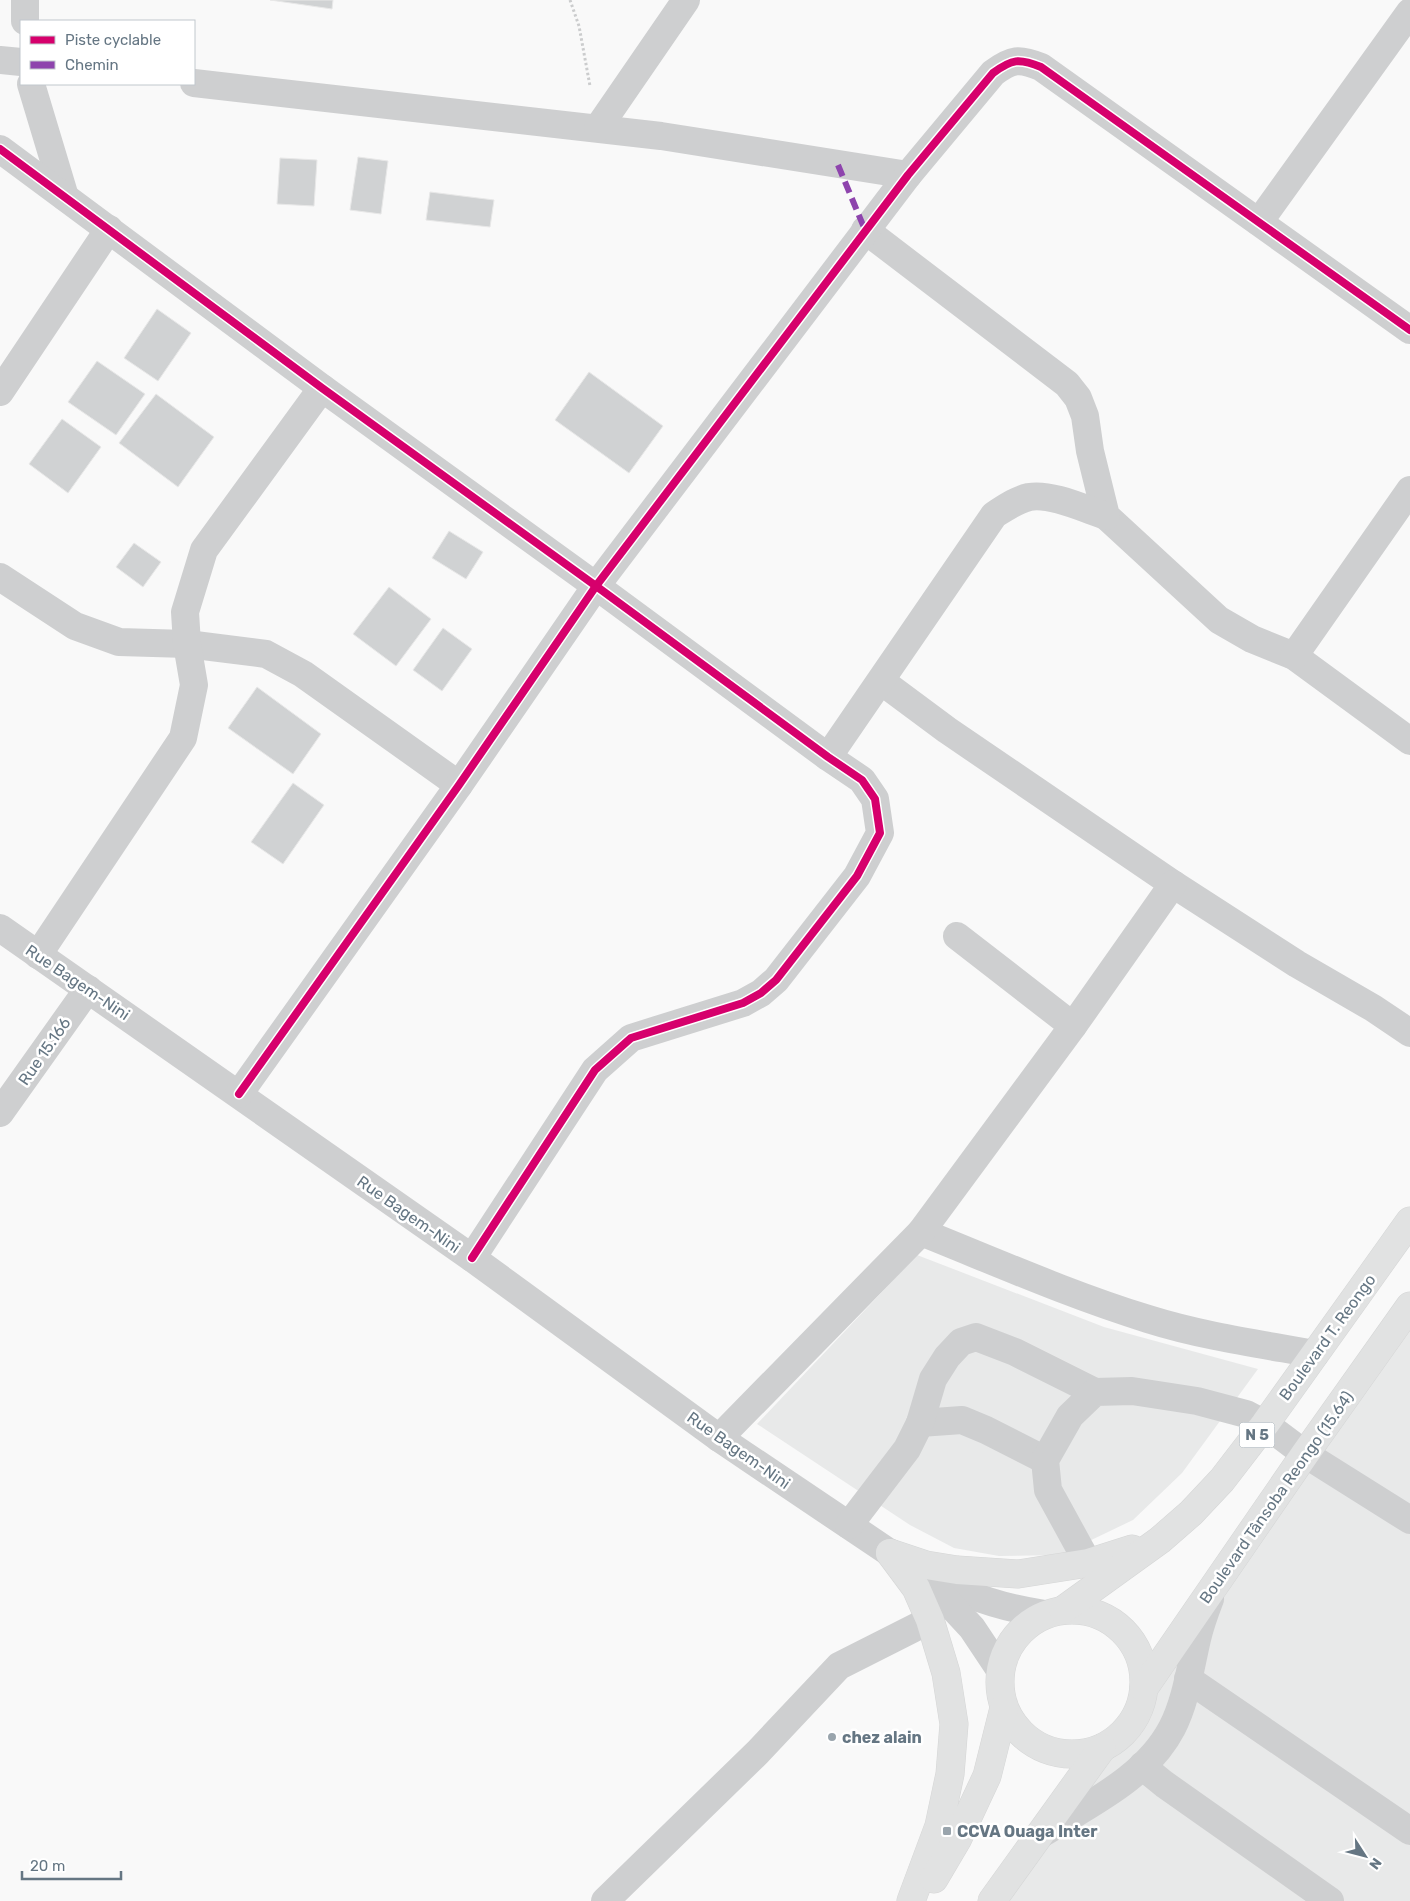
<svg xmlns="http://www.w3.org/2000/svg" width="1410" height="1901" viewBox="0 0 1410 1901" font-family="Rubik,sans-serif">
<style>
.built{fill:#e8e9e9}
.building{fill:#d0d2d3;stroke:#e8e8e8}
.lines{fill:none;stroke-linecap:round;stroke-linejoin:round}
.highway-casing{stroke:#d5d6d6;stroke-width:29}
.path{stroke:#cbcccd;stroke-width:3;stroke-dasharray:2.5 2.5;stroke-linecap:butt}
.minor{stroke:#cecfd0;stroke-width:28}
.highway{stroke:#e1e2e2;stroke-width:28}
.quiet{stroke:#8e44ad;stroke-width:6;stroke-dasharray:12 6;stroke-linecap:butt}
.cycleway-casing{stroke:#fff;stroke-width:11}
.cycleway{stroke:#d6006c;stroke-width:8}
.poi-dot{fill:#99a4ac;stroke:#fff;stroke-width:2}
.labels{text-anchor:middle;stroke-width:5;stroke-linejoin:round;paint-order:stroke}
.shield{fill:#fff;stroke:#939fa8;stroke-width:1}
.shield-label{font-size:15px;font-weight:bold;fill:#657683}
.street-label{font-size:16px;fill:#657683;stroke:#fff}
.poi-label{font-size:16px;font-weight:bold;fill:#657683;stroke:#fff;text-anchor:start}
</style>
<rect width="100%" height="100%" fill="#f9f9f9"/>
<g class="built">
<polygon points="917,1255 1104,1327 1258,1369 1182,1473 1133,1520 1060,1555 999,1556 954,1548 910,1525 757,1424"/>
<polygon points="1410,1306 1410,1901 992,1901 1102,1748 1305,1454"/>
</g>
<g class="building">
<polygon points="270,0 333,0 332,9"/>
<polygon points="358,157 388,161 381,214 350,210"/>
<polygon points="280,158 317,160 314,206 277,204"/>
<polygon points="430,192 494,200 490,227 426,220"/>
<polygon points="157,309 191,333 158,381 124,358"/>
<polygon points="97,361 145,394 116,435 68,402"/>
<polygon points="589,372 663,426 629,473 555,420"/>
<polygon points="156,394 214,437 178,487 119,443"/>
<polygon points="62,419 101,447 68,493 29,464"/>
<polygon points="449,531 483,552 466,579 432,558"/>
<polygon points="134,543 161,562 143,587 116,567"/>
<polygon points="389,587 431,619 396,666 353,634"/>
<polygon points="443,628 472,649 442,691 413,670"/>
<polygon points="257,687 321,734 293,774 228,728"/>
<polygon points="293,783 324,805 283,864 251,842"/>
</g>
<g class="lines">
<defs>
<g id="highway">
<polyline points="890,1553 916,1588 930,1620 946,1673 954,1724 950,1774 939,1826 911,1901"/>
<polyline points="890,1553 926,1565 957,1570 1018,1574 1088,1563 1132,1549"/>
<circle cx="1072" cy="1682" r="72"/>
<polyline points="1063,1610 1160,1540 1191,1513 1222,1480 1265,1424 1410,1221"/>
<polyline points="1144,1688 1305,1454 1410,1306"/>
<polyline points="934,1879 957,1840 987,1776 1004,1708"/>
<polyline points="992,1901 1102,1748"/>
</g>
</defs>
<use href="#highway" class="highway-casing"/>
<polyline class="path" points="570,0 579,26 590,86"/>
<g class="minor">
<polyline points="25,21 25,0"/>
<polyline points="0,60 21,62"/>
<polyline points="194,83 661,136 908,175"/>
<polyline points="31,84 65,197"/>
<polyline points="598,128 686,0"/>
<polyline points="0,149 322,388 596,586 828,757 862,780 875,799 880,833 857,876 776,980 761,993 743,1003 631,1038 595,1070 472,1258"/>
<polyline points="1259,222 1410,12"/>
<polyline points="865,230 1067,384 1078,398 1085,416 1090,451 1106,516 1219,620 1252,639 1294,656 1410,741"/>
<polyline points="0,392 109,229"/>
<polyline points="0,577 75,626 119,642 187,644 266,654 303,674 459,785"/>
<polyline points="1294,656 1410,490"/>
<polyline points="881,681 947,730 1173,884 1297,964 1373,1008 1410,1033"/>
<path d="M828,757L994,515C1005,508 1016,500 1029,497C1051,493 1085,509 1106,516"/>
<path d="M0,928L472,1258L719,1438L890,1553C939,1585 987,1606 1045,1614"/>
<polyline points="957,936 1073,1026"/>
<polyline points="38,955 183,738 194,685 187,644 185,612 204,550 322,388"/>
<path d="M239,1094L459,785L596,586L908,175L993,73C1012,59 1019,58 1041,67L1410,330"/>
<polyline points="0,1113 88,989"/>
<path d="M921,1232C996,1262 1070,1295 1148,1319C1202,1336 1259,1344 1315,1354"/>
<polyline points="920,1423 962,1420 986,1430 1045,1460"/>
<polyline points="719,1438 921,1232 1073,1026 1173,884"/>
<polyline points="849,1525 907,1449 920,1423 933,1379 947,1357 961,1342 976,1337 1015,1352 1095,1392"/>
<polyline points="1088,1563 1048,1490 1045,1460 1070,1416 1095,1392 1132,1391 1197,1401 1246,1414 1265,1424 1305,1454 1410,1520"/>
<polyline points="932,1585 972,1628 1000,1670"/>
<polyline points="1188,1679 1410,1831"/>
<polyline points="1142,1766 1164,1784 1330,1901"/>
<path d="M1043,1833C1089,1804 1146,1778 1172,1728C1186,1701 1190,1669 1197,1639C1200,1626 1205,1612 1210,1599"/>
<polyline points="605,1901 758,1752 839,1666 930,1620"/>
</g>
<use href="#highway" class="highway"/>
<polyline class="quiet" points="838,165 865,230"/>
<defs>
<g id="cycleway">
<polyline points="0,149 322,388 596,586 828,757 862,780 875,799 880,833 857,876 776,980 761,993 743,1003 631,1038 595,1070 472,1258"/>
<path d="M239,1094L459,785L596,586L908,175L993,73C1012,59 1019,58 1041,67L1410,330"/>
</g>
</defs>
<use href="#cycleway" class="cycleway-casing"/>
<use href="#cycleway" class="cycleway"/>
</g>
<g class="poi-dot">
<circle cx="832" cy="1737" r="5"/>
<rect x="942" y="1826" width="10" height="10" rx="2.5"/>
</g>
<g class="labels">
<rect class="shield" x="1239.5" y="1422.5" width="35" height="25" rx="4"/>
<g class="shield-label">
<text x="1257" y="1440">N 5</text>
</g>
<g class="street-label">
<text transform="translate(78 982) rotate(34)" y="6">Rue Bagem-Nini</text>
<text transform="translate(44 1051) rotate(-55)" y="6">Rue 15.166</text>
<text transform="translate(409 1214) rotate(35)" y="6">Rue Bagem-Nini</text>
<text transform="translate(1327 1337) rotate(-54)" y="6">Boulevard T. Reongo</text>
<text transform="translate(739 1450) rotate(35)" y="6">Rue Bagem-Nini</text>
<text transform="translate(1276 1497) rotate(-55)" y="6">Boulevard Tânsoba Reongo (15.64)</text>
</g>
<g class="poi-label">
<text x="842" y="1743">chez alain</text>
<text x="957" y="1837">CCVA Ouaga Inter</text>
</g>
</g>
<rect x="20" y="20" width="175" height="65" fill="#ffffff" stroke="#c1c8cd"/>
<rect x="30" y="36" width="25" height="8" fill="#d6006c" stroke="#c1c8cd"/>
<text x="65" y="45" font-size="15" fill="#657683">Piste cyclable</text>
<rect x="30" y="61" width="25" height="8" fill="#8e44ad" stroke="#c1c8cd"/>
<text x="65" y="70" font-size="15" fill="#657683">Chemin</text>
<g transform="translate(1365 1856) rotate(126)" stroke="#ffffff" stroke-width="4" paint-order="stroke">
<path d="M0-4L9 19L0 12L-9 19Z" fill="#657683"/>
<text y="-8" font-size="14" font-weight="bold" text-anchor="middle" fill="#657683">N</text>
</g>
<path d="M22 1871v8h99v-8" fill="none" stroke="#657683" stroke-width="2.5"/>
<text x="30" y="1871" font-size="15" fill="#657683" stroke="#ffffff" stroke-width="4" paint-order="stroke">20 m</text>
</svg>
